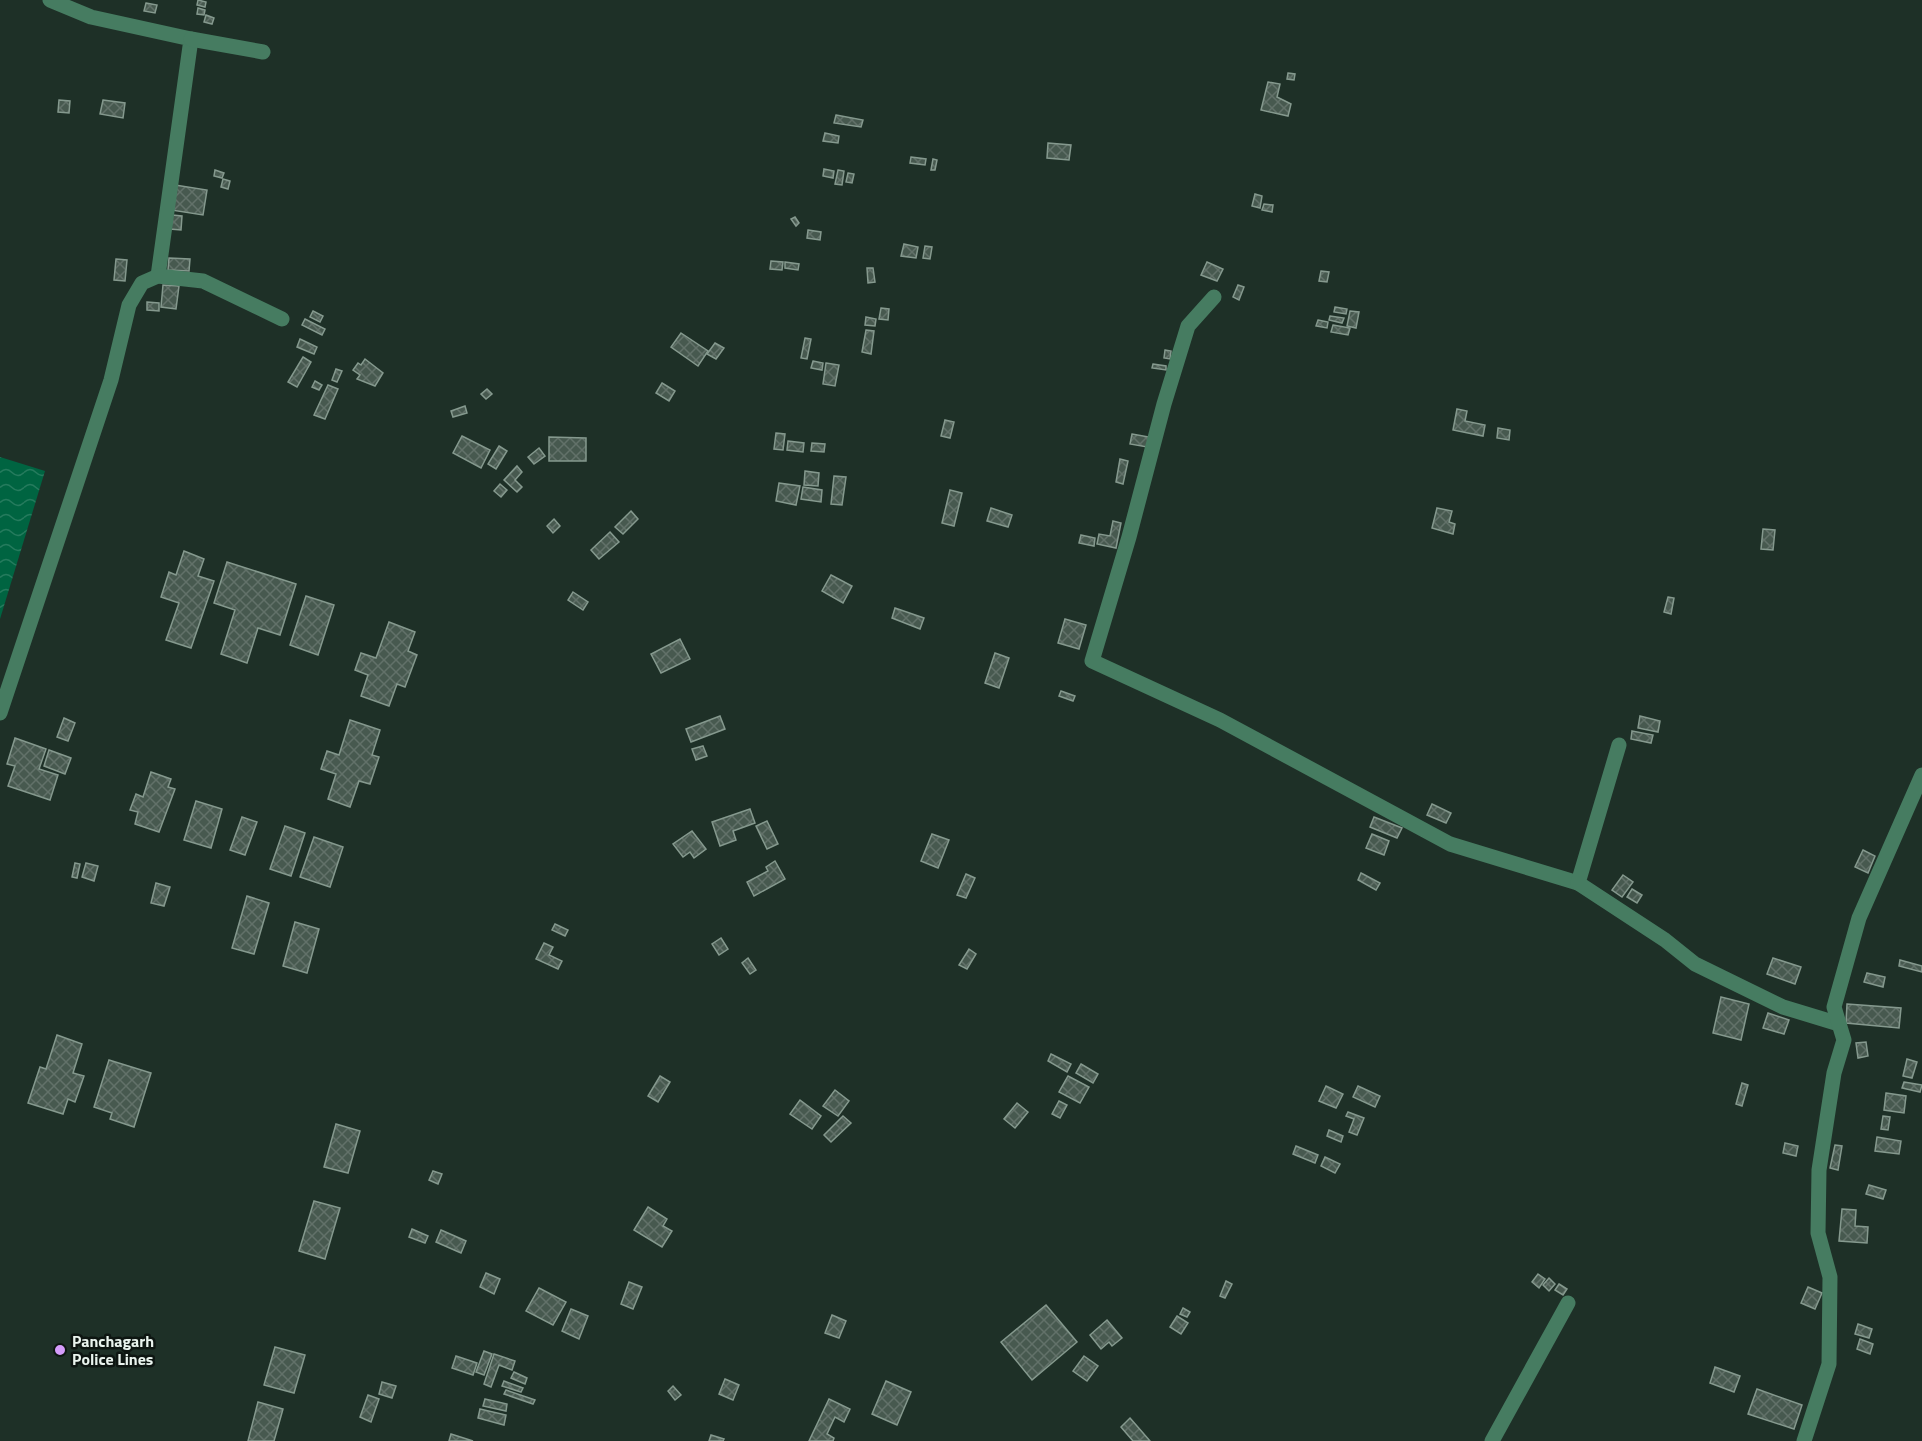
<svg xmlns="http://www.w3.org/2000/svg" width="1922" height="1441" viewBox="0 0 1922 1441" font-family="'Titillium Web',sans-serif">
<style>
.water{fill:url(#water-waves)}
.building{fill:url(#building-cross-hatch);stroke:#85998e;stroke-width:1.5}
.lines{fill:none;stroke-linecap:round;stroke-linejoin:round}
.street{stroke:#467c61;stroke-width:15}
.poi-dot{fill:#d59cfb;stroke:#0e1612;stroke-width:2}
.labels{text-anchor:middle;stroke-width:5;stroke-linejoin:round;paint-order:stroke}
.poi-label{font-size:16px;font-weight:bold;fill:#eaf4ee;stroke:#0e1612;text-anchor:start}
</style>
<defs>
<pattern id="water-waves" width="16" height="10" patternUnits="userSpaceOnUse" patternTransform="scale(1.5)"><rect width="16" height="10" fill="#006441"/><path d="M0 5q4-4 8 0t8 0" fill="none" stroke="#257b5d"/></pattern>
<pattern id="building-cross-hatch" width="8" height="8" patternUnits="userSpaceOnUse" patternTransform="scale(1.5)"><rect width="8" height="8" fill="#47594f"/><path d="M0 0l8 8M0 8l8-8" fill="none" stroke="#627169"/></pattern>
</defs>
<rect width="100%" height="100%" fill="#1e3027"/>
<polygon class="water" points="0,457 45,471 0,619"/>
<g class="building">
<polygon points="198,0 206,2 205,7 197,5"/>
<polygon points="146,3 157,5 155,13 144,11"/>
<polygon points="198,8 205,10 204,15 197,14"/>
<polygon points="206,15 214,18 212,24 204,22"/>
<polygon points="1288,73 1295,74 1294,80 1287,79"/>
<polygon points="1268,82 1280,84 1277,97 1291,104 1288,116 1261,110"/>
<polygon points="59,100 70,101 69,113 58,112"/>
<polygon points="103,100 125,103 123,118 100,114"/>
<polygon points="836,115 863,120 861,127 834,123"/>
<polygon points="825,133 839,136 838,143 823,141"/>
<polygon points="1048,143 1071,145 1069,160 1047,158"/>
<polygon points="911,157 926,159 925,165 910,163"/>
<polygon points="933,159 937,160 935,170 931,170"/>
<polygon points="824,169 834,171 833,178 823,176"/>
<polygon points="215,170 224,173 222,178 214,176"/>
<polygon points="838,170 844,171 842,185 835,184"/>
<polygon points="848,173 854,174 852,183 846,182"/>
<polygon points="223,179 230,181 228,189 221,187"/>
<polygon points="175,185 207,190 203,215 171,210"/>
<polygon points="1255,194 1262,196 1260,208 1252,206"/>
<polygon points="1264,204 1273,205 1272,212 1262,210"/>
<polygon points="172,215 182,216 181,230 170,229"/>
<polygon points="795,217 799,223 796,226 791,219"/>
<polygon points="808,230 821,232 820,240 807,238"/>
<polygon points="904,244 918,247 916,258 901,256"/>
<polygon points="925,246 932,247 930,259 923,258"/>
<polygon points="169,258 190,259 189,271 168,270"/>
<polygon points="116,259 127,260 125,281 114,280"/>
<polygon points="771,261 783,262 782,270 770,269"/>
<polygon points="785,262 799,264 798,270 785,268"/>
<polygon points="1207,262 1223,269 1217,281 1201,275"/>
<polygon points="867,268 873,268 875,282 868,283"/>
<polygon points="1321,271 1329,272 1327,282 1319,281"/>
<polygon points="163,285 179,286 176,309 161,307"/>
<polygon points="1238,285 1244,287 1239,300 1233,297"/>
<polygon points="147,302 159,303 159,311 147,310"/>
<polygon points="1335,307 1347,309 1346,314 1334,312"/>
<polygon points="881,308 889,309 888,320 879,319"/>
<polygon points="313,311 323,316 320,322 310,317"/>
<polygon points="1350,311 1359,312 1356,328 1347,326"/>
<polygon points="1330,316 1344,318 1342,323 1329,320"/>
<polygon points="866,317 876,319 875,326 865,325"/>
<polygon points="305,319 325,329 322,335 302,325"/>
<polygon points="1318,320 1328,322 1327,328 1316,326"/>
<polygon points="1333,325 1350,328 1348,335 1331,332"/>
<polygon points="866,330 874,331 871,354 862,352"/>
<polygon points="681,333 708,351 698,366 671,347"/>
<polygon points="805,338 811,339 807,359 801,358"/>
<polygon points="300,339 317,347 314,354 297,347"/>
<polygon points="715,343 724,348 716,359 707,354"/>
<polygon points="1165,350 1171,351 1170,359 1164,358"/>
<polygon points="303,357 311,362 297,387 288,382"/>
<polygon points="365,359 383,373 375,386 357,379 360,375 353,370 358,363 361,365"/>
<polygon points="813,361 823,363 822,370 811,368"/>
<polygon points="826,363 839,365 835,386 823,384"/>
<polygon points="1153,364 1166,366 1166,370 1152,368"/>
<polygon points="336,369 342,371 337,382 332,380"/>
<polygon points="315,381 322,385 319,390 312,387"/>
<polygon points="662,383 675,391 669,401 656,393"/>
<polygon points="328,385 338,389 325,419 314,415"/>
<polygon points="487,389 492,394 486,399 481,394"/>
<polygon points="465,406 467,413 453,417 451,411"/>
<polygon points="1457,409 1467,411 1465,421 1485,425 1483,436 1453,430"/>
<polygon points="945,420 954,422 950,438 941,436"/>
<polygon points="1498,428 1510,430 1509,440 1497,438"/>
<polygon points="776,433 785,434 783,450 774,449"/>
<polygon points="1132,434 1149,437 1147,447 1130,444"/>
<polygon points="462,436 490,450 481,468 453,453"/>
<polygon points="549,437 586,438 586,461 549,461"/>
<polygon points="788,441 804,443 803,452 787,450"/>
<polygon points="812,443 825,444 824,452 811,451"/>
<polygon points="499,446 507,451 496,469 488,464"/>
<polygon points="539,448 545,456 534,464 528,457"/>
<polygon points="1120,459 1128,461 1123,484 1116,482"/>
<polygon points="517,466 522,472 515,480 522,487 517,492 504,480"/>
<polygon points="805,471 819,473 818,486 804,485"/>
<polygon points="834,476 846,477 842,505 831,504"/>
<polygon points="779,483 800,486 796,505 776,501"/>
<polygon points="500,484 507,490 501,497 494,491"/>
<polygon points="803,487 822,490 821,502 801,499"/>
<polygon points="950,490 962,493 954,526 942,523"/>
<polygon points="991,508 1012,515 1008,527 987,521"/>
<polygon points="1437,508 1452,511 1449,522 1455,524 1453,534 1432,528"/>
<polygon points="631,511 638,519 623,534 615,527"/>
<polygon points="554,519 560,526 553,533 547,526"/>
<polygon points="1113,521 1121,523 1116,548 1097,544 1099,534 1110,536"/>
<polygon points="1763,529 1775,530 1773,550 1761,549"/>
<polygon points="610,532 619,542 599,559 591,550"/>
<polygon points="1081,535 1095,538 1094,546 1079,543"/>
<polygon points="184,551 204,559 198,576 214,581 191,648 166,640 179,603 161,597 169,572 176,575"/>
<polygon points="227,562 296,584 280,635 258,628 247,663 221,654 235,610 214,603"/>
<polygon points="831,575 852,586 843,603 822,591"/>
<polygon points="573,592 588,602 583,610 568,600"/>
<polygon points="306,596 334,605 318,655 290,645"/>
<polygon points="1668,597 1674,598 1671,614 1664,612"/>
<polygon points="895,608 924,618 920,629 892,618"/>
<polygon points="1065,619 1086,625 1079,649 1058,643"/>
<polygon points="389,622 415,632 408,651 417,655 405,687 397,684 389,706 361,696 368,675 355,670 361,653 376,658"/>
<polygon points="680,639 690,659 661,673 651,654"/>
<polygon points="995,653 1009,658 999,688 985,683"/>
<polygon points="1061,691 1075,696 1073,701 1059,696"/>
<polygon points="720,716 725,729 691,742 686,729"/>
<polygon points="1640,716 1660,721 1658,732 1638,728"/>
<polygon points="64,718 75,723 68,741 57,737"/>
<polygon points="350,720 380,730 372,755 379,757 370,784 359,781 350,807 328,799 336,774 321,769 327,751 339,755"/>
<polygon points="1632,731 1653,735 1651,743 1631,739"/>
<polygon points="15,738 46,749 39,769 58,775 50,800 8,786 15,766 7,764"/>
<polygon points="703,746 707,756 696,760 692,749"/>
<polygon points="49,750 71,758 65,774 44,766"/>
<polygon points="151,772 171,779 168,787 175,789 159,832 135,824 138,812 130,810 136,794 143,797"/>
<polygon points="196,801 222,809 211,848 184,840"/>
<polygon points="1432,804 1451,813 1446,823 1427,815"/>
<polygon points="750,809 755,823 733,831 736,840 720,846 712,822"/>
<polygon points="242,817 257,822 245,855 230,850"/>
<polygon points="1374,817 1402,828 1397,838 1370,827"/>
<polygon points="767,821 778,844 767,849 756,826"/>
<polygon points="285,826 305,833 291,876 270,869"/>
<polygon points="692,831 706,849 694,858 690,852 683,857 673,844"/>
<polygon points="932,834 949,840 938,868 921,861"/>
<polygon points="1372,834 1389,841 1384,855 1366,848"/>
<polygon points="314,837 343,847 330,887 300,877"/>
<polygon points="1863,850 1875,856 1868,873 1855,867"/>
<polygon points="775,861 785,879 754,896 747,882 768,871 766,867"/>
<polygon points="75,863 80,864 77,878 72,877"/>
<polygon points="86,863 98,866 94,881 82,877"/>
<polygon points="1361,873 1380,883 1376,890 1358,880"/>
<polygon points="966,874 975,878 966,898 957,895"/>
<polygon points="1623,875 1633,882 1622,897 1612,890"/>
<polygon points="156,883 170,887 164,906 151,903"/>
<polygon points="1632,889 1642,895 1637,903 1627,897"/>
<polygon points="247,896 269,903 254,954 232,948"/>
<polygon points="295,922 319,929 307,973 283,966"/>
<polygon points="555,924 568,930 565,936 552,930"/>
<polygon points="721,938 728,949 719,955 712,944"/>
<polygon points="544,943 553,947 549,955 562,961 558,969 536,959"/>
<polygon points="969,949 976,954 967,969 959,965"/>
<polygon points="748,958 756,970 750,974 742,963"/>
<polygon points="1773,958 1801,967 1795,984 1767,974"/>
<polygon points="1900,960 1922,966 1922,972 1899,966"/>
<polygon points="1867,973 1885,977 1883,987 1864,982"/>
<polygon points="1721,997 1749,1004 1741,1040 1713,1033"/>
<polygon points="1847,1004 1901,1008 1899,1028 1846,1023"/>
<polygon points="1768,1013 1789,1020 1784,1034 1763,1028"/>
<polygon points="57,1035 82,1044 73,1073 84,1076 75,1102 68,1099 63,1114 28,1103 40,1067 46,1069"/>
<polygon points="1866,1042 1868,1056 1858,1058 1856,1043"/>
<polygon points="1051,1054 1071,1064 1067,1072 1048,1061"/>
<polygon points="1907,1059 1917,1062 1912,1078 1903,1076"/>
<polygon points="109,1060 151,1073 134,1127 110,1119 112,1113 94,1107"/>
<polygon points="1081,1064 1098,1074 1093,1083 1076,1073"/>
<polygon points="660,1076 670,1082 658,1102 648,1096"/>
<polygon points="1068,1076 1089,1087 1080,1103 1059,1092"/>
<polygon points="1904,1082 1922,1085 1920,1092 1902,1088"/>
<polygon points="1742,1083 1748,1085 1742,1106 1736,1104"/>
<polygon points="1326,1086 1343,1094 1336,1108 1319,1101"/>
<polygon points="1358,1086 1380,1096 1375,1107 1353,1097"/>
<polygon points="835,1090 849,1101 838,1116 823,1106"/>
<polygon points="1886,1093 1906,1096 1904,1113 1884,1110"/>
<polygon points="800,1100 821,1116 812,1129 790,1114"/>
<polygon points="1059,1101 1067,1105 1060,1118 1052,1114"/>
<polygon points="1017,1103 1028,1112 1015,1128 1004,1119"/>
<polygon points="1348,1112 1364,1118 1357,1135 1349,1132 1354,1119 1346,1116"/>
<polygon points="843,1116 851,1123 831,1142 824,1135"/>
<polygon points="1883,1116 1890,1117 1888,1130 1881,1129"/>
<polygon points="336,1124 360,1131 348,1173 324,1167"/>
<polygon points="1329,1130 1343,1136 1341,1142 1327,1136"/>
<polygon points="1877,1137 1901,1141 1899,1154 1875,1151"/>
<polygon points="1785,1143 1798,1146 1796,1156 1783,1153"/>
<polygon points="1835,1145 1842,1146 1838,1170 1830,1168"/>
<polygon points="1296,1146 1318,1155 1315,1163 1293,1154"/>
<polygon points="1325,1157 1340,1164 1335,1173 1321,1166"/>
<polygon points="433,1171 442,1174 438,1184 429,1180"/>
<polygon points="1869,1185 1886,1190 1883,1199 1866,1194"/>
<polygon points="314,1201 340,1208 325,1259 299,1251"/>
<polygon points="648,1207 667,1219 663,1226 672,1231 662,1247 634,1230"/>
<polygon points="1842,1209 1856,1210 1855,1226 1868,1227 1867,1243 1839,1241"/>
<polygon points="412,1229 428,1236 425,1243 409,1237"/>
<polygon points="441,1230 466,1241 461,1253 436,1242"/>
<polygon points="486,1273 500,1279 494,1294 480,1287"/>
<polygon points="1538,1274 1545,1279 1539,1288 1532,1282"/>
<polygon points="1549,1278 1555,1284 1549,1291 1543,1285"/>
<polygon points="1226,1281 1232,1284 1225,1298 1220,1296"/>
<polygon points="629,1282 642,1287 633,1309 621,1304"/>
<polygon points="1559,1284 1567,1289 1563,1295 1555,1290"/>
<polygon points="1808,1287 1822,1293 1815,1309 1801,1303"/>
<polygon points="539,1288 566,1302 553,1325 526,1311"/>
<polygon points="1046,1305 1077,1342 1032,1380 1001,1342"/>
<polygon points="1183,1308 1190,1312 1187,1317 1180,1314"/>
<polygon points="571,1309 588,1316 579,1339 562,1331"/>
<polygon points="832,1315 846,1321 839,1338 825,1333"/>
<polygon points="1177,1316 1188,1323 1181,1334 1170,1327"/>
<polygon points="1107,1320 1122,1338 1112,1346 1109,1342 1101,1349 1090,1335"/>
<polygon points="1858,1324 1872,1329 1869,1338 1855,1334"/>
<polygon points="1860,1339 1873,1344 1870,1354 1857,1349"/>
<polygon points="275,1347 305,1355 294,1393 264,1385"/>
<polygon points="484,1351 492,1354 484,1375 476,1372"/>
<polygon points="494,1354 515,1361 512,1370 499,1365 491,1387 484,1384"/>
<polygon points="456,1356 477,1363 473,1375 452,1368"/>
<polygon points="1084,1356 1098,1366 1087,1381 1073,1371"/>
<polygon points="1715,1367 1740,1376 1734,1392 1710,1383"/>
<polygon points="514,1372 527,1378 525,1384 511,1378"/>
<polygon points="725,1379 739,1385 733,1400 719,1394"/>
<polygon points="504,1381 523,1388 521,1392 502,1386"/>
<polygon points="886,1381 911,1392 897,1425 872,1414"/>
<polygon points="382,1382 396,1386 392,1398 379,1394"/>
<polygon points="673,1386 681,1395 675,1400 668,1391"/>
<polygon points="1757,1389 1802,1405 1794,1429 1748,1414"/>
<polygon points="506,1390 535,1400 533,1404 504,1394"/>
<polygon points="368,1395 379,1399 371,1422 360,1417"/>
<polygon points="485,1399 507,1404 506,1411 483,1406"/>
<polygon points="829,1399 850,1409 844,1422 835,1417 827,1434 834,1438 833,1441 809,1441"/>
<polygon points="258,1402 283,1409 274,1441 248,1441"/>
<polygon points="480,1409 506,1415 504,1425 478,1418"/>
<polygon points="1130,1418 1150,1441 1133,1441 1121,1427"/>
<polygon points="451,1434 473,1441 449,1441"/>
<polygon points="711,1435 724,1439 723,1441 709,1441"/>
</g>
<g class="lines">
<g class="street">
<polyline points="50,0 91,17 191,39 158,276"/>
<polyline points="191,39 263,52"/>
<polyline points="1214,297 1188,326 1164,404 1129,537 1092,661 1220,720 1450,844 1578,883"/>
<polyline points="0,713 111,380 129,305 142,283 158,276 203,281 282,319"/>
<polyline points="1619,745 1578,883 1665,940 1695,964 1783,1007 1839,1024"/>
<polyline points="1492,1441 1568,1303"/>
<polyline points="1804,1441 1829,1364 1830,1277 1818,1233 1819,1170 1834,1073 1844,1040 1834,1007 1859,918 1922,775"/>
</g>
</g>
<circle class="poi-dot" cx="60" cy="1350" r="6"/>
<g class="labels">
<g class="poi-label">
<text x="72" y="1347">Panchagarh<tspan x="72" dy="18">Police Lines</tspan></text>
</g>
</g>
</svg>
